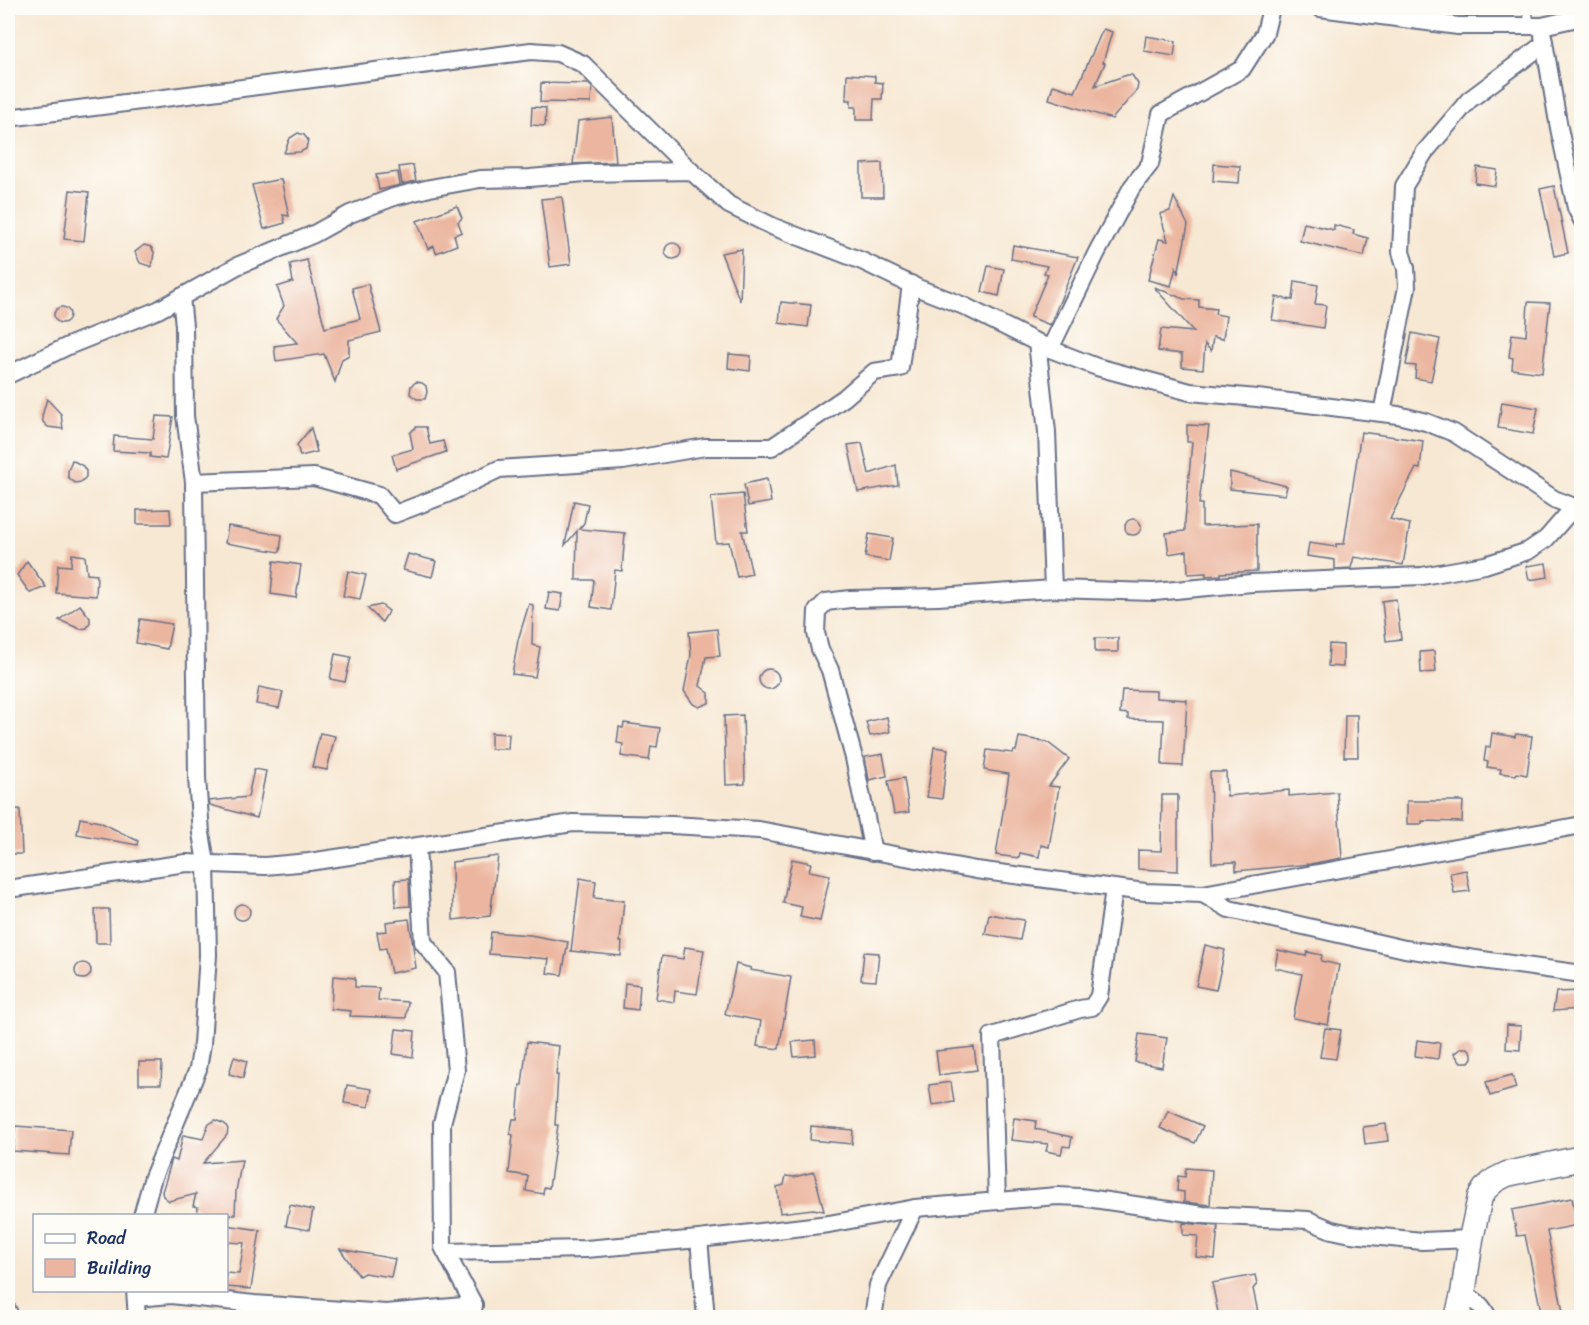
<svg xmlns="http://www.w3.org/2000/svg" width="1589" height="1325" viewBox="0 0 1589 1325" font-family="Sriracha,sans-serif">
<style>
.building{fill:#ebb59f}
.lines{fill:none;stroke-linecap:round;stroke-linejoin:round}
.lane-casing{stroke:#687087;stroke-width:11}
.street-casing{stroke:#687087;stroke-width:20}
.secondary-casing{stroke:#687087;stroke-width:27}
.lane{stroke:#fff;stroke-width:8}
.street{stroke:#fff;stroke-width:16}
.secondary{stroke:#fff;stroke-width:24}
</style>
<rect width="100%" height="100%" fill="#fdfcf7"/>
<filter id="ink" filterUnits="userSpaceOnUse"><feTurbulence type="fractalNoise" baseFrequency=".0167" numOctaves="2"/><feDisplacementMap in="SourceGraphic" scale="12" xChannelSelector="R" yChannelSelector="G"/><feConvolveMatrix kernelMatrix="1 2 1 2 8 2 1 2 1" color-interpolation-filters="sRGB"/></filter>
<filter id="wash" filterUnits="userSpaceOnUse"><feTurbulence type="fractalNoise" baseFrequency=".008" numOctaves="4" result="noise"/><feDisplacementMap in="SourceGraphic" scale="24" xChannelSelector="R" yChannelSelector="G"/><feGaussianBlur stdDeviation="1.35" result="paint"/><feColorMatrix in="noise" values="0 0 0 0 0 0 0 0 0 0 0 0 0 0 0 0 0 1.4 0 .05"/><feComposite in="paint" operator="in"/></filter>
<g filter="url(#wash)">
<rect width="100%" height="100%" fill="#f7e8d3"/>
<g id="blocks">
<g class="building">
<polygon points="1103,29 1112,32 1103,62 1105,63 1095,86 1127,75 1132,75 1138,84 1137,90 1112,119 1049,99 1053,85 1075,92"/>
<polygon points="1146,36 1176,41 1174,56 1144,51"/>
<polygon points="847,74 875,76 875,82 883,83 882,99 874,99 873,120 856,120 856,107 851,107 851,100 846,100"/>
<polygon points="541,83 588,84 592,87 591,103 540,102"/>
<polygon points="532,107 546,108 545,126 531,125"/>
<polygon points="612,117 616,162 573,164 578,121"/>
<polygon points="298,133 304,135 308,140 306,149 300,152 284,153 290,138"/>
<polygon points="882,163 883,197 861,197 861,164"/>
<polygon points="1214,164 1240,166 1239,183 1213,181"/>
<polygon points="413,165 416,181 402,184 399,167"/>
<polygon points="1477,167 1497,170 1495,186 1475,183"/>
<polygon points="398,172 400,185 379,190 376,175"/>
<polygon points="281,179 289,216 283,215 285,223 264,229 252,185"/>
<polygon points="1554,186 1568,253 1554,256 1540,189"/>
<polygon points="70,190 89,192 84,241 64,239"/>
<polygon points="562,197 571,264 550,267 541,199"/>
<polygon points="1174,197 1188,225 1178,274 1176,267 1171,286 1148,280 1159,239 1168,241 1160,214 1170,211"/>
<polygon points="457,206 462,218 458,222 462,232 454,235 457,245 436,253 434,246 428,249 417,221"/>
<polygon points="1304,223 1334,230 1334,225 1354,230 1353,234 1368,238 1364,256 1300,241"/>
<circle cx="673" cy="251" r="8"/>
<polygon points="144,245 151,247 154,252 152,267 140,263 135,252"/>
<polygon points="1013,245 1078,257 1050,325 1030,317 1048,274 1044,273 1047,266 1011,259"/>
<polygon points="742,249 740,301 721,253"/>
<polygon points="307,260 325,328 360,319 352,288 368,284 381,332 349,340 349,355 342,359 335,382 324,354 276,361 274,346 297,343 276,319 284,306 277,287 293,282 290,264"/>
<polygon points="988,266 1004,269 999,296 982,292"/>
<polygon points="1295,281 1318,285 1315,304 1326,305 1323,328 1272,320 1276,297 1293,300"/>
<polygon points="1154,287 1184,299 1199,300 1199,307 1216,309 1215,314 1226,316 1223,339 1213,337 1211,351 1205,344 1203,369 1182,367 1182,354 1158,351 1161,329 1194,332"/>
<polygon points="781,302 811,305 808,327 779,323"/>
<polygon points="1528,302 1550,303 1542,373 1512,369 1513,358 1509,357 1512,334 1526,336"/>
<circle cx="62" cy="315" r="8"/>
<polygon points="1412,333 1440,339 1431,381 1415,378 1416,366 1406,365"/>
<polygon points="729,354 751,356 750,371 728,368"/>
<polygon points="416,382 422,383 426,386 427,392 425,399 417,399 410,394 411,386"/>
<polygon points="47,399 61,414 63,429 48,427 43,422 42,416"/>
<polygon points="1502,402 1538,408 1533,434 1498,428"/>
<polygon points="156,416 173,417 166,459 150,457 150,453 113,451 114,436 153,439"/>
<polygon points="1187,425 1209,426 1199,504 1202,504 1202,526 1257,524 1257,571 1221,573 1221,575 1206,576 1206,573 1188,574 1187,551 1169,554 1166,533 1185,531 1185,520 1192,442 1187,442"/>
<polygon points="416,427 426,427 430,444 443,441 446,452 396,469 392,455 413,449 410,433"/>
<polygon points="311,428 317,452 300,456 297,445"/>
<polygon points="1361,432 1423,441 1420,469 1416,468 1390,519 1410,524 1403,565 1354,557 1351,568 1335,569 1335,560 1307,556 1309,543 1336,547 1336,544 1344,544"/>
<polygon points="862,443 869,474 896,465 898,485 858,492 848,445"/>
<polygon points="72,460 83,466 86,471 86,477 81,482 75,483 68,477 68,471"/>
<polygon points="1230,472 1287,486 1285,495 1230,489"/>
<polygon points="767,479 771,502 748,506 744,484"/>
<polygon points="743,494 748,531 742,531 752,574 737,577 729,542 716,543 711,497"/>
<polygon points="574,501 588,504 584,523 579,529 625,533 622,571 615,570 611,610 591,607 594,580 576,580 577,531 565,545"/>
<polygon points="170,509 171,524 137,524 137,510"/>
<circle cx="1133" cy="527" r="8"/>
<polygon points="228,526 282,535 280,552 225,543"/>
<polygon points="869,534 893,538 889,561 865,557"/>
<polygon points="72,554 85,556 87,574 97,575 96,596 56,593 58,565 71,566"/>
<polygon points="408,554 436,561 432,577 403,570"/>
<polygon points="27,561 46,587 30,593 17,575"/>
<polygon points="274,561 301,565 296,598 271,594"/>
<polygon points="1546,563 1548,577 1529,580 1526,566"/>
<polygon points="348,571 366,575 360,599 343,596"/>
<polygon points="549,592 563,594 560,611 546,609"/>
<polygon points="1396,599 1401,639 1386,641 1382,601"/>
<polygon points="529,604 533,605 532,645 540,647 535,677 512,674 518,640"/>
<polygon points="80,605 90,618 90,623 87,628 80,629 59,620"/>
<polygon points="381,605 389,611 382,622 367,608"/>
<polygon points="140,619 172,624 167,649 136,643"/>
<polygon points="717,629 720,656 706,657 700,686 709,693 709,703 699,707 693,704 684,691 691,655 689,632"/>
<rect x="1095" y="638" width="23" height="14"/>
<polygon points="1329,644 1343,645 1343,667 1328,666"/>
<polygon points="1434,651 1436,672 1421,673 1420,652"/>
<polygon points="335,654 351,657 345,682 330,679"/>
<circle cx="769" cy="679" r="10"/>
<polygon points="259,687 283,692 279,708 256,704"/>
<polygon points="1122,690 1156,691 1156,698 1187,700 1183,766 1162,765 1164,720 1128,719 1128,714 1120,713"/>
<polygon points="743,715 745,784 726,785 724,716"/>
<polygon points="1345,715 1357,715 1358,757 1344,757"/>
<polygon points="887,717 890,732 870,736 866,722"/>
<polygon points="624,723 660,728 657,747 651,746 649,760 621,756 623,744 617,743 619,727 623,728"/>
<polygon points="320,733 335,736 327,770 312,767"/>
<polygon points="491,733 509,734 508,749 491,749"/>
<polygon points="1492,733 1515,737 1516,734 1532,736 1527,775 1517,773 1516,775 1500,773 1501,769 1487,767 1488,762 1484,761 1486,747 1490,748"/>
<polygon points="1019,737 1047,742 1069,759 1049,786 1059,787 1049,847 1041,845 1039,857 1020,853 1019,858 996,855 1009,774 984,770 987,750 1013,753 1014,751 1016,751"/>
<polygon points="934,747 948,749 942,799 927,797"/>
<polygon points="883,754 887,776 869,780 865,757"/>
<polygon points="254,769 266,771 257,818 210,805 209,801 248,797"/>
<polygon points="1210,772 1226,772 1227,796 1289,790 1289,796 1337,792 1342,858 1310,864 1236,871 1236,862 1212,863"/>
<polygon points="904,778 909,812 894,814 888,781"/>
<polygon points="1162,795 1178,795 1178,871 1138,869 1138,850 1161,851"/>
<polygon points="1407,801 1463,801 1462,822 1422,821 1422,824 1407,824"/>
<polygon points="20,809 22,854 8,854 8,810"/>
<polygon points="80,818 100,822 138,841 137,845 77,834"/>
<polygon points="498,856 490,916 453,920 452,862"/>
<polygon points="792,859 811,863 809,871 830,875 820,921 800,917 802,907 783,903"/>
<polygon points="1466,870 1470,891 1454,893 1450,873"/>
<polygon points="580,878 596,881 594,898 624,901 620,942 622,942 621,956 571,951"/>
<polygon points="409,879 410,906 396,907 395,880"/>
<circle cx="242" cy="912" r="8"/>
<polygon points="95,909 109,909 110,943 96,943"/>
<polygon points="989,914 1024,920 1020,940 985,934"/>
<polygon points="409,919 416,968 391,973 386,948 380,949 377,932 387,931 386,922"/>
<polygon points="491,932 530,935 568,942 562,975 547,973 549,959 489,954"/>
<polygon points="1205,945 1225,950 1216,990 1196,986"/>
<polygon points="685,947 704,950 697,994 675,991 674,1002 656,999 662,956 683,959"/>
<polygon points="1278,950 1306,956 1307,952 1322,955 1321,961 1339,965 1328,1025 1293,1018 1302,974 1275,968"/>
<polygon points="864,952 879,953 876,981 861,980"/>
<circle cx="83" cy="971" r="8"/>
<polygon points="736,964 751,968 750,970 791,977 779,1049 757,1046 761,1021 725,1014"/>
<polygon points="333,976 355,978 355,987 379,988 378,1000 408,1002 406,1018 350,1016 351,1011 331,1009"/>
<polygon points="625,983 640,985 638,1010 623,1008"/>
<polygon points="1581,991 1581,1009 1553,1011 1556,992"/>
<polygon points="1507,1025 1521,1026 1520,1050 1506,1049"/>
<polygon points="1325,1028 1341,1030 1336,1059 1320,1057"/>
<polygon points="396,1029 415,1031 413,1057 393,1054"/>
<polygon points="1139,1034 1167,1038 1162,1067 1135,1062"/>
<polygon points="815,1040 816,1055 794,1057 792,1042"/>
<polygon points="1417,1040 1440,1043 1438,1059 1415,1056"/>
<polygon points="527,1042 559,1046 556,1075 558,1075 555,1125 558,1125 549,1188 544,1187 543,1194 526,1191 528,1176 509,1173 513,1135 510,1134 513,1119 517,1119 520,1085 522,1085"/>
<polygon points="974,1047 977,1070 939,1075 936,1051"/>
<polygon points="1462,1048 1468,1048 1472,1053 1472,1058 1469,1062 1460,1062 1454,1053"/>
<polygon points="234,1057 247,1061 243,1078 229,1074"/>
<polygon points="139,1062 162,1062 161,1084 139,1084"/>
<polygon points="1512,1075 1516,1088 1490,1096 1486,1082"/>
<polygon points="951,1082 954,1102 932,1105 929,1085"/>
<polygon points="347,1085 372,1089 369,1107 344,1103"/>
<polygon points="1168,1111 1203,1126 1195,1143 1160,1128"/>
<polygon points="1014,1118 1036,1121 1035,1129 1072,1137 1070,1147 1063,1146 1061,1154 1046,1151 1048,1144 1011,1140"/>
<polygon points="215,1120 225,1124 228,1129 227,1135 203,1163 242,1160 236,1191 235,1215 197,1215 198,1207 193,1206 196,1194 169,1201 163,1196 162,1192 172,1159 177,1161 183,1135 203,1139 208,1125"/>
<polygon points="1386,1124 1388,1141 1365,1144 1363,1127"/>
<polygon points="15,1126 71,1130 69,1155 13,1151"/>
<polygon points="811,1126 853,1130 852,1144 810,1140"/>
<polygon points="1186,1168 1212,1170 1210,1205 1184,1202 1184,1192 1177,1191 1178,1176 1185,1177"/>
<polygon points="814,1172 824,1211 813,1209 780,1213 777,1187 784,1185 786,1176 794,1177"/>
<polygon points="1572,1198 1578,1225 1547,1231 1563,1312 1542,1316 1525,1235 1517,1236 1512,1210"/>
<polygon points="290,1205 313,1210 309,1230 286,1226"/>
<polygon points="1183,1223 1218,1226 1215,1259 1196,1257 1198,1236 1183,1235"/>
<polygon points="226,1225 260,1230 251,1289 226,1287 226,1273 239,1274 244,1243 226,1242"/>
<polygon points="340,1249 395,1259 391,1277 364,1273 359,1276"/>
<polygon points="1255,1275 1257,1284 1253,1289 1259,1317 1219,1317 1212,1283"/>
</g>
</g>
</g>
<g filter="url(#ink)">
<use href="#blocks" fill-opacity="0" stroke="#687087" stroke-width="1.5"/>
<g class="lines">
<defs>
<polyline id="lane" points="1527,8 1530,26"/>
<g id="street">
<polyline points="1320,8 1458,26 1542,26 1582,17"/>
<polyline points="1543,36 1559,128 1576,208 1582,220"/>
<polyline points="8,118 531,51 558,53 583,64 691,171"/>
<polyline points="1037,342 1047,432 1053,589"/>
<polyline points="1050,349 1097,252 1132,187 1150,164 1161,114 1242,69 1265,33 1271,8"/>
<polyline points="8,375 68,346 158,310 237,266 314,234 350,214 394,197 430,188 480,179 530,178 585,173 691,171 729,205 774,227 862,261 918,288 964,306 1050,349 1097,367 1190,392 1257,398 1398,415 1426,422 1454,433 1554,499 1582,510"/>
<polyline points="1382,413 1407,287 1406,268 1401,252 1404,186 1424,153 1469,100 1544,44"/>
<polyline points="194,482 314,477 379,495 395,514 447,494 499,469 623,461 705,447 772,447 844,398 874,372 900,368 911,284"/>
<polyline points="417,847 423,942 447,972 456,1070 442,1123 443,1247 474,1305 471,1318"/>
<polyline points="873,852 854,758 830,670 820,649 816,633 817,611 826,602 850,599 938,597 1053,589 1154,592 1252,583 1422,576 1485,565 1528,551 1546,539 1574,507"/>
<polyline points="8,889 186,863 265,866 309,862 573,823 672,825 759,830 976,870 1145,892 1203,894 1582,825"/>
<polyline points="1203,894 1229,909 1405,949 1582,974"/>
<polyline points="997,1201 992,1036 1080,1009 1092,1007 1099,996 1114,889"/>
<polyline points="142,1216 153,1177 198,1069 202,1044 208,955 206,863 201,833 197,778 194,482 185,416 184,326 181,297"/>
<polyline points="699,1239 706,1318"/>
<polyline points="446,1252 586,1249 699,1239 829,1224 915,1208 1057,1196 1080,1197 1203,1215 1308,1220 1332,1230 1351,1234 1422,1241 1471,1239"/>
<polyline points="135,1290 137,1318"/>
<path d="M1463,1294C1475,1300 1483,1305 1488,1318"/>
<polyline points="136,1298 171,1295 254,1304 386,1313 474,1305"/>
<polyline points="8,1311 10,1318"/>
<polyline points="873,1318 878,1285 915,1208"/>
</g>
<polyline id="secondary" points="1457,1318 1463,1294 1471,1239 1480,1197 1485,1189 1495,1180 1507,1174 1582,1158"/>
</defs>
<use href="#lane" class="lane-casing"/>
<use href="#street" class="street-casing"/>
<use href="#secondary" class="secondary-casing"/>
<use href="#lane" class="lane"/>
<use href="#street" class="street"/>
<use href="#secondary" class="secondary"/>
</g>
</g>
<rect width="1589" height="1325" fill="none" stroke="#fdfcf7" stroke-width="30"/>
<rect x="33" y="1214" width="195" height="78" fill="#fdfcf7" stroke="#a3aaba" stroke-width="1.5"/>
<rect x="45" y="1234" width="30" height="9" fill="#ffffff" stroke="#a3aaba" stroke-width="1.5"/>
<text x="87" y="1244" font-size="18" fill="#1b2f5e">Road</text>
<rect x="45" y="1259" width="30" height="18" fill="#ebb59f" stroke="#a3aaba" stroke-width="1.5"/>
<text x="87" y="1274" font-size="18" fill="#1b2f5e">Building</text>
</svg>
